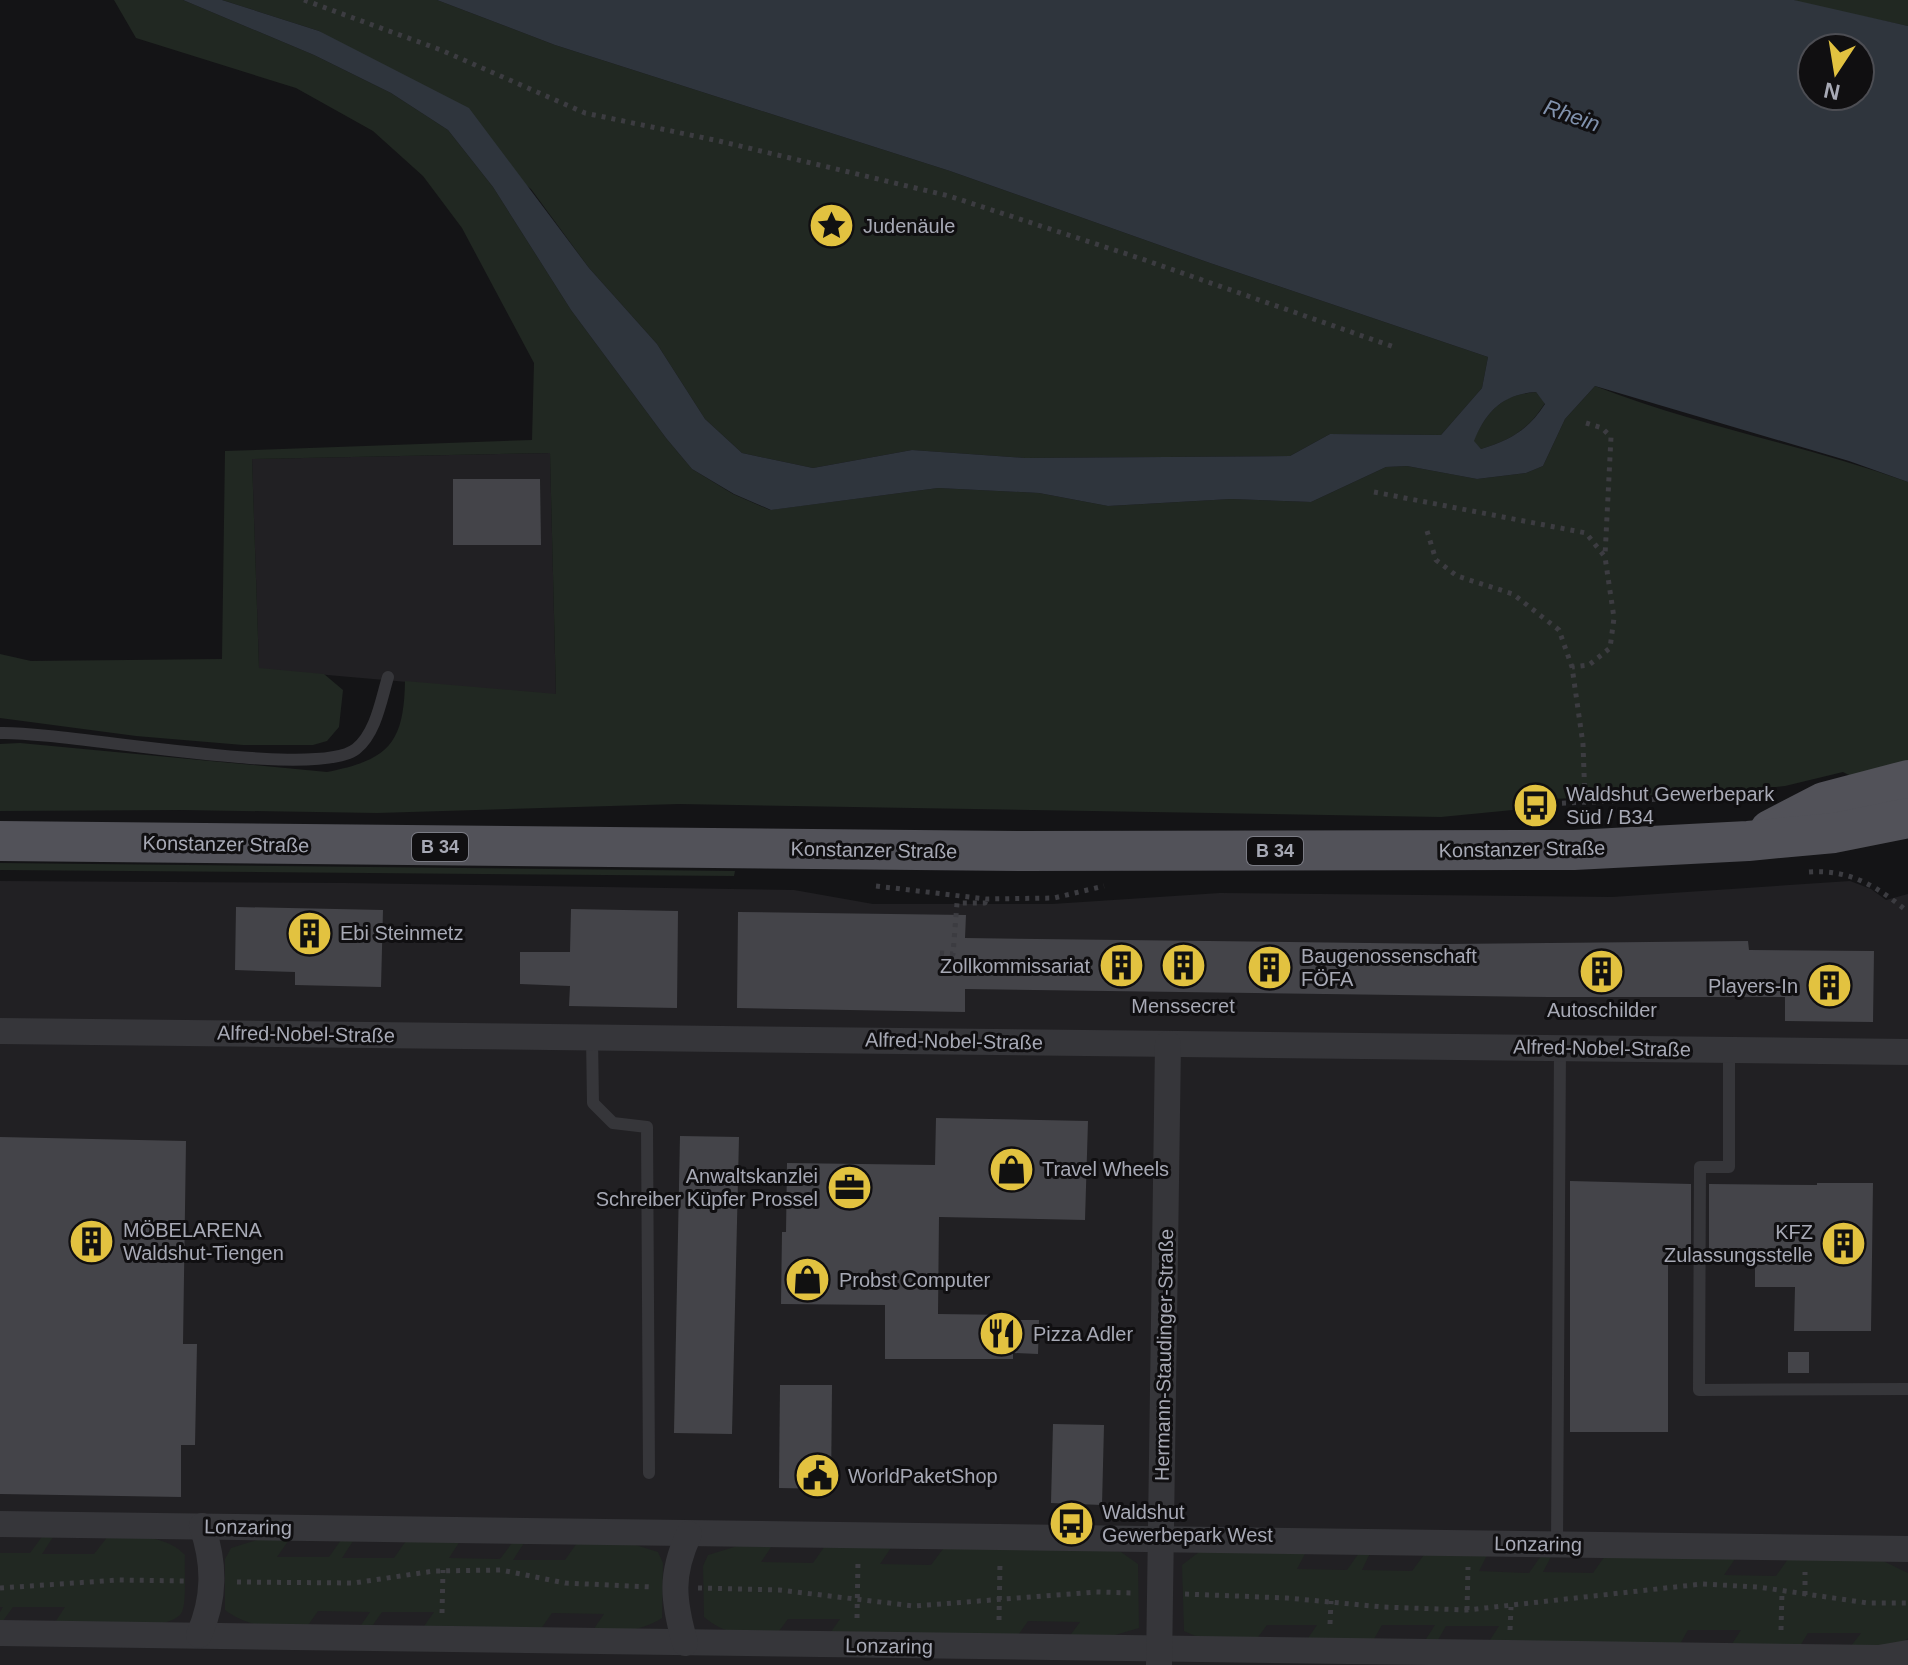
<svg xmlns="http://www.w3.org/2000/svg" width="1908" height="1665" viewBox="0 0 1908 1665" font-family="Arial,sans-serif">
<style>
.built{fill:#212023}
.green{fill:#212822}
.water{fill:#2f353d;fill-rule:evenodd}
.building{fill:#444449}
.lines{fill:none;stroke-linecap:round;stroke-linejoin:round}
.path{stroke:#3c3c41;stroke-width:5;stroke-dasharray:4 6;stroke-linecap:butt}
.service{stroke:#36363a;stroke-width:12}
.minor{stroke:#36363a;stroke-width:26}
.primary{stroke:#525259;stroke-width:40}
.labels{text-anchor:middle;stroke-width:6;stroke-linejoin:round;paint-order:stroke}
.shield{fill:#100f11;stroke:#7a7b84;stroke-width:2}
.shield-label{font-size:18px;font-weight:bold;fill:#a7a9b5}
.poi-label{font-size:20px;fill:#a7a9b5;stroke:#100f11;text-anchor:start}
.street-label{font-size:20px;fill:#a7a9b5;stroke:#100f11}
.water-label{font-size:22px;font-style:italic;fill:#8192ad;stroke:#100f11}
</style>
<rect width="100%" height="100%" fill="#141416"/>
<g class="built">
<polygon points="550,453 556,695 259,669 252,459"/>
<polygon points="0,881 346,883 794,890 873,904 1052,904 1220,893 1612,897 1850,881 1871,889 1886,900 1908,894 1908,1665 0,1665"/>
</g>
<g class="green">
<path d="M114,0H183L314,55L391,93L448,130L493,187L571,310L666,438L692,469L733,494L770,510L938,488L1039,493L1108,506L1231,499L1311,502L1386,467L1407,466L1477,479L1526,473L1543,466L1565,419L1595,386C1697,426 1805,445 1908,482V768L1851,776L1843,772L1785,786L1736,792L1524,800L1523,809L1441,817L679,804L377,813L182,810L0,811V744L20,743L327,772C388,760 404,744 405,681L556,694L550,453L252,459L259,668L324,674L343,690L339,727L327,741L313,745H243L136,736L0,718V654L31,661L222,659L225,451L532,440L534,363L462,228L423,176L373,131L296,88L136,38Z"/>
<polygon points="222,0 437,0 555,45 950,171 1210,263 1488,357 1482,388 1441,435 1330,434 1290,456 1025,458 912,450 813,468 742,453 705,419 657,344 589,268 531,189 319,31"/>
<polygon points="1794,0 1908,0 1908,26 1800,3"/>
<path d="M1536,392L1545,403C1528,430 1511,440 1481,449L1473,441C1488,410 1501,395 1536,392Z"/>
<polygon points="0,863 735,871 734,876 0,870"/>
<path d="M44,1534H55L42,1554H94L109,1535C133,1535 168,1536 185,1555C184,1568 187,1601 182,1612C171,1634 76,1627 52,1627L65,1607H13L0,1625V1612L3,1607H0V1553H30Z"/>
<path d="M291,1537L277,1557H329L343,1537L355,1538L342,1558H394L408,1538H462L449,1558L500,1559L515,1539L526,1540L513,1560H565L579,1540L626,1542L658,1552L663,1563L662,1618C641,1632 615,1632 591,1633L604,1614L552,1613L538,1633L420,1632L434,1612H382L368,1632L357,1631L370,1612L318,1611L304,1631C277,1629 247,1627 225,1610V1559L231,1548L257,1540Z"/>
<path d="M747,1543H774L761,1562L813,1563L827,1543L893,1545L880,1564L931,1565L946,1545L1085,1546L1121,1552L1138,1564L1139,1628L1105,1638L1066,1641L1080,1622L1028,1621L1014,1641L826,1639L840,1619H788L774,1638C747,1636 725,1635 704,1617L703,1566L708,1555Z"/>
<polygon points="1307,1550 1297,1569 1347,1570 1361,1550 1371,1551 1362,1570 1412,1571 1426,1552 1488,1553 1479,1571 1529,1573 1543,1553 1553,1553 1543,1572 1593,1573 1607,1553 1737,1556 1724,1575 1776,1576 1790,1556 1881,1560 1908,1573 1908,1638 1898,1647 1848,1650 1861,1633 1808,1633 1797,1651 1728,1650 1741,1630 1688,1630 1677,1649 1486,1646 1499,1626 1446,1626 1435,1645 1422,1645 1435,1625 1382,1625 1371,1644 1304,1644 1317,1625 1267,1625 1253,1644 1200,1638 1184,1631 1182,1565 1199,1552"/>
</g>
<path class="water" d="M183,0H222L319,31L469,108L589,268L657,344L705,419L742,453L813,468L912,450L1025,458L1290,456L1330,434L1441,435L1482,388L1488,357L1210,263L950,171L555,45L437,0H1794L1908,26V482L1849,461L1595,386L1565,419L1543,466L1526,473L1477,479L1407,466L1386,467L1311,502L1231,499L1108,506L1039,493L938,488L771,510L734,494L692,469L666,438L571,310L493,187L448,130L391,93L314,55ZM1860,48V96H1812V48ZM1536,392L1545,404C1528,430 1511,440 1481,449L1474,441C1486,411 1503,394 1536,392Z"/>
<g class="building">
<polygon points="453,479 540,479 541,545 453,545"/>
<polygon points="236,907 383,910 381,987 295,985 295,972 235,970"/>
<polygon points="571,909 678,911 677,1008 569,1006 570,986 520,984 520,952 570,952"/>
<polygon points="738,912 966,915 965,938 1446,944 1748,941 1749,950 1874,951 1873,1022 1785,1021 1785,997 1550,997 965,989 965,1012 737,1008"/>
<polygon points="936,1118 1088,1121 1085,1220 939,1217 938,1314 1013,1315 1013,1320 1039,1320 1038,1354 1013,1353 1013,1359 885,1359 885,1305 781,1304 782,1232 786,1232 787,1163 935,1165"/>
<polygon points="680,1136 739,1137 732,1434 674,1433"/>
<polygon points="0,1137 186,1141 183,1344 197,1344 195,1445 181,1445 181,1497 0,1494"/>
<polygon points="1570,1181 1691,1184 1691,1259 1668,1259 1668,1432 1570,1432"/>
<polygon points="1817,1183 1873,1183 1871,1331 1794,1331 1795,1287 1755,1287 1755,1260 1709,1259 1709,1184 1817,1185"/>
<rect x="1788" y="1352" width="21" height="21"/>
<polygon points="780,1385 832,1385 831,1489 779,1488"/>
<polygon points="1053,1424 1104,1425 1102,1505 1051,1503"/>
</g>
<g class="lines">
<g class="path">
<polyline points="304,0 441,50 585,113 719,141 949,196 1142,259 1394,347"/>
<polyline points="1586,423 1602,428 1611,437 1605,556"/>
<polyline points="1374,492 1586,533 1605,557 1614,618 1610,648 1589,665 1572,667"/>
<polyline points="1427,531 1436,560 1457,576 1513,594 1559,630 1572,667 1583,744 1585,801"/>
<polyline points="1542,804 1763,795"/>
<path d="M1809,872C1850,869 1878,887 1908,912"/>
<polyline points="876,886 986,899 1054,898 1104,886"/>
<polyline points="940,953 953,954 957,903 985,903 986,900"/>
<polyline points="237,1582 354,1583 434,1571 501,1570 565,1583 652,1587"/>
<polyline points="0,1588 119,1580 187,1581"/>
<polyline points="698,1588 779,1590 914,1606 1096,1592 1135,1593"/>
<polyline points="1185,1594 1287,1598 1383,1607 1467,1610 1702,1584 1758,1587 1868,1603 1908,1603"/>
<polyline points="1805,1595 1805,1572"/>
<polyline points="1467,1610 1468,1567"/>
<polyline points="442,1613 443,1570"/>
<polyline points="857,1618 858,1560"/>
<polyline points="999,1620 1000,1562"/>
<polyline points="1330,1624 1331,1601"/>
<polyline points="1510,1630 1511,1607"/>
<polyline points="1781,1630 1782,1591"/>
</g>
<g class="service">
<path d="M0,733C66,731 315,781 356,749C376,733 381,700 388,677"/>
<polyline points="592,1037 593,1103 613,1123 647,1127 649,1473"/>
<polyline points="1729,1050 1729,1167 1700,1167 1699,1390 1908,1389"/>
<polyline points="1557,1544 1560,1047"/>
</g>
<g class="minor">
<polyline points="0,1031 1908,1052"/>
<polyline points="0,1524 1908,1549"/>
<polyline points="0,1633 1879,1658 1908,1653"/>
<path d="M199,1635C215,1598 215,1564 202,1526"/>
<path d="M685,1643C673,1600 670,1575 689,1534"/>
<polyline points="1159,1665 1168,1044"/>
</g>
<g class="primary">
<polyline points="1770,830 1824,802 1908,780"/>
<polyline points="0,841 1021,851 1574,850 1748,841 1834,833 1908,818"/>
</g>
</g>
<defs>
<symbol id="sight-disc" viewBox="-11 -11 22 22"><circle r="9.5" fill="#e2c240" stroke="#100f11"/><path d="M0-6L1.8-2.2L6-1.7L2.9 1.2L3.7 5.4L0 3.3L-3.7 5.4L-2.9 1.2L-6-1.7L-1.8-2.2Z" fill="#111"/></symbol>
<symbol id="bus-disc" viewBox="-11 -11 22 22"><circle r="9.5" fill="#e2c240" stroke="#100f11"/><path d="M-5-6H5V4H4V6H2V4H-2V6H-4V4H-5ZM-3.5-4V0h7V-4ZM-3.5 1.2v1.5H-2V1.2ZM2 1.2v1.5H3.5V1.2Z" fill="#111"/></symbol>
<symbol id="building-disc" viewBox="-11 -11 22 22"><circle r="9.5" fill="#e2c240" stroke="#100f11"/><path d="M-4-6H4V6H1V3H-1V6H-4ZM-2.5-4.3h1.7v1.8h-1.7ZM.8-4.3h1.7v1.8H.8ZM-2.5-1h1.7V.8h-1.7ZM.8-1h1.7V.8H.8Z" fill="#111"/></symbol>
<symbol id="shop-disc" viewBox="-11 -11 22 22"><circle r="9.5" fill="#e2c240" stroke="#100f11"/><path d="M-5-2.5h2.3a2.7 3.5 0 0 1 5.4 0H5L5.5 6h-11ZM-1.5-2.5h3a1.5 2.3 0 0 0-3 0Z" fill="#111"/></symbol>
<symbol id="office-disc" viewBox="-11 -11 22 22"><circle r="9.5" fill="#e2c240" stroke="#100f11"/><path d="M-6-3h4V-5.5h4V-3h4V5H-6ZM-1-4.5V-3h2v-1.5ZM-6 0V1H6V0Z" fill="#111"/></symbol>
<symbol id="restaurant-disc" viewBox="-11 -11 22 22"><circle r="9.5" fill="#e2c240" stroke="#100f11"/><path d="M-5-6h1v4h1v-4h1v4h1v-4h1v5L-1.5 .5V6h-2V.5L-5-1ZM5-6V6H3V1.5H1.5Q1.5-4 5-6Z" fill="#111"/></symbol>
<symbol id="civic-disc" viewBox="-11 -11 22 22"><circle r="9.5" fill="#e2c240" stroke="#100f11"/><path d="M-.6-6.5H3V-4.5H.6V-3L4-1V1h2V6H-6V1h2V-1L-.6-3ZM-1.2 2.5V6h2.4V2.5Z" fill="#111"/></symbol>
</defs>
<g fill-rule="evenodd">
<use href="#sight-disc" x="806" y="200" width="51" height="51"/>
<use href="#bus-disc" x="1510" y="780" width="51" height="51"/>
<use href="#building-disc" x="284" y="908" width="51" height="51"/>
<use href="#building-disc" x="1096" y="940" width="51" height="51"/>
<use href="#building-disc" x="1158" y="940" width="51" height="51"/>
<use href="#building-disc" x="1244" y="942" width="51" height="51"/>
<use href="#building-disc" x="1576" y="946" width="51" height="51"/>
<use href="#building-disc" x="1804" y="960" width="51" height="51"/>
<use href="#shop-disc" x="986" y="1144" width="51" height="51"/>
<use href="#office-disc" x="824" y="1162" width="51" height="51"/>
<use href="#building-disc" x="66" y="1216" width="51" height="51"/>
<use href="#building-disc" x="1818" y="1218" width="51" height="51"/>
<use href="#shop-disc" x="782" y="1254" width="51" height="51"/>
<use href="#restaurant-disc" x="976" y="1308" width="51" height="51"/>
<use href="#civic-disc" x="792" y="1450" width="51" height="51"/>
<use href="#bus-disc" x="1046" y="1498" width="51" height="51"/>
</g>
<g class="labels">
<g class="shield">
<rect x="412" y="833" width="56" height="28" rx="6"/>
<rect x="1247" y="837" width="56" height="28" rx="6"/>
</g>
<g class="shield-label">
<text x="440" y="853">B 34</text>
<text x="1275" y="857">B 34</text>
</g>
<g class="poi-label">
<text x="863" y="233">Judenäule</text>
<text x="1566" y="801">Waldshut Gewerbepark<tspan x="1566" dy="23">Süd / B34</tspan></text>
<text x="340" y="940">Ebi Steinmetz</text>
<text x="1301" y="963">Baugenossenschaft<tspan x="1301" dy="23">FÖFA</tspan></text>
<text x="1090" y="973" text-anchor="end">Zollkommissariat</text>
<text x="1798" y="993" text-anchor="end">Players-In</text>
<text x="1183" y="1013" text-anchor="middle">Menssecret</text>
<text x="1602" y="1017" text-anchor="middle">Autoschilder</text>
<text x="1042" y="1176">Travel Wheels</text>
<text x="818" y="1183" text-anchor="end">Anwaltskanzlei<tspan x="818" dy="23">Schreiber Küpfer Prossel</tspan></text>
<text x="123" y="1237">MÖBELARENA<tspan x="123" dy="23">Waldshut-Tiengen</tspan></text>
<text x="1813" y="1239" text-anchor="end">KFZ<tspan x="1813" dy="23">Zulassungsstelle</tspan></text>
<text x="839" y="1287">Probst Computer</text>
<text x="1033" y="1341">Pizza Adler</text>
<text x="848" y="1483">WorldPaketShop</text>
<text x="1102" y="1519">Waldshut<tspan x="1102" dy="23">Gewerbepark West</tspan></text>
</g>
<g class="street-label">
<text transform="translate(226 844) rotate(1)" y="7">Konstanzer Straße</text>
<text transform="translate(1522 849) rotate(-1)" y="7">Konstanzer Straße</text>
<text transform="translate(874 850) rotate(1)" y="7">Konstanzer Straße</text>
<text transform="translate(306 1034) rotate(1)" y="7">Alfred-Nobel-Straße</text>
<text transform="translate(954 1041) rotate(1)" y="7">Alfred-Nobel-Straße</text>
<text transform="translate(1602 1048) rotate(1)" y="7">Alfred-Nobel-Straße</text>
<text transform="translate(1164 1355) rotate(-89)" y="7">Hermann-Staudinger-Straße</text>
<text transform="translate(248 1527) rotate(1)" y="7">Lonzaring</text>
<text transform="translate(1538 1544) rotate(1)" y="7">Lonzaring</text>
<text transform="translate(889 1646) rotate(1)" y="7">Lonzaring</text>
</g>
<g class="water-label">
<text transform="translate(1572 115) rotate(19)" y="8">Rhein</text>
</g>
</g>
<g transform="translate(1836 72) rotate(192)"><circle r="38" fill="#100f11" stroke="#4c4d53" stroke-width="2"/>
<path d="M0-6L14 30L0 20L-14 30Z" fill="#e2c240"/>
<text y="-12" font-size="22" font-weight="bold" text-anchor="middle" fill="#a7a9b5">N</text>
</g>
</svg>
